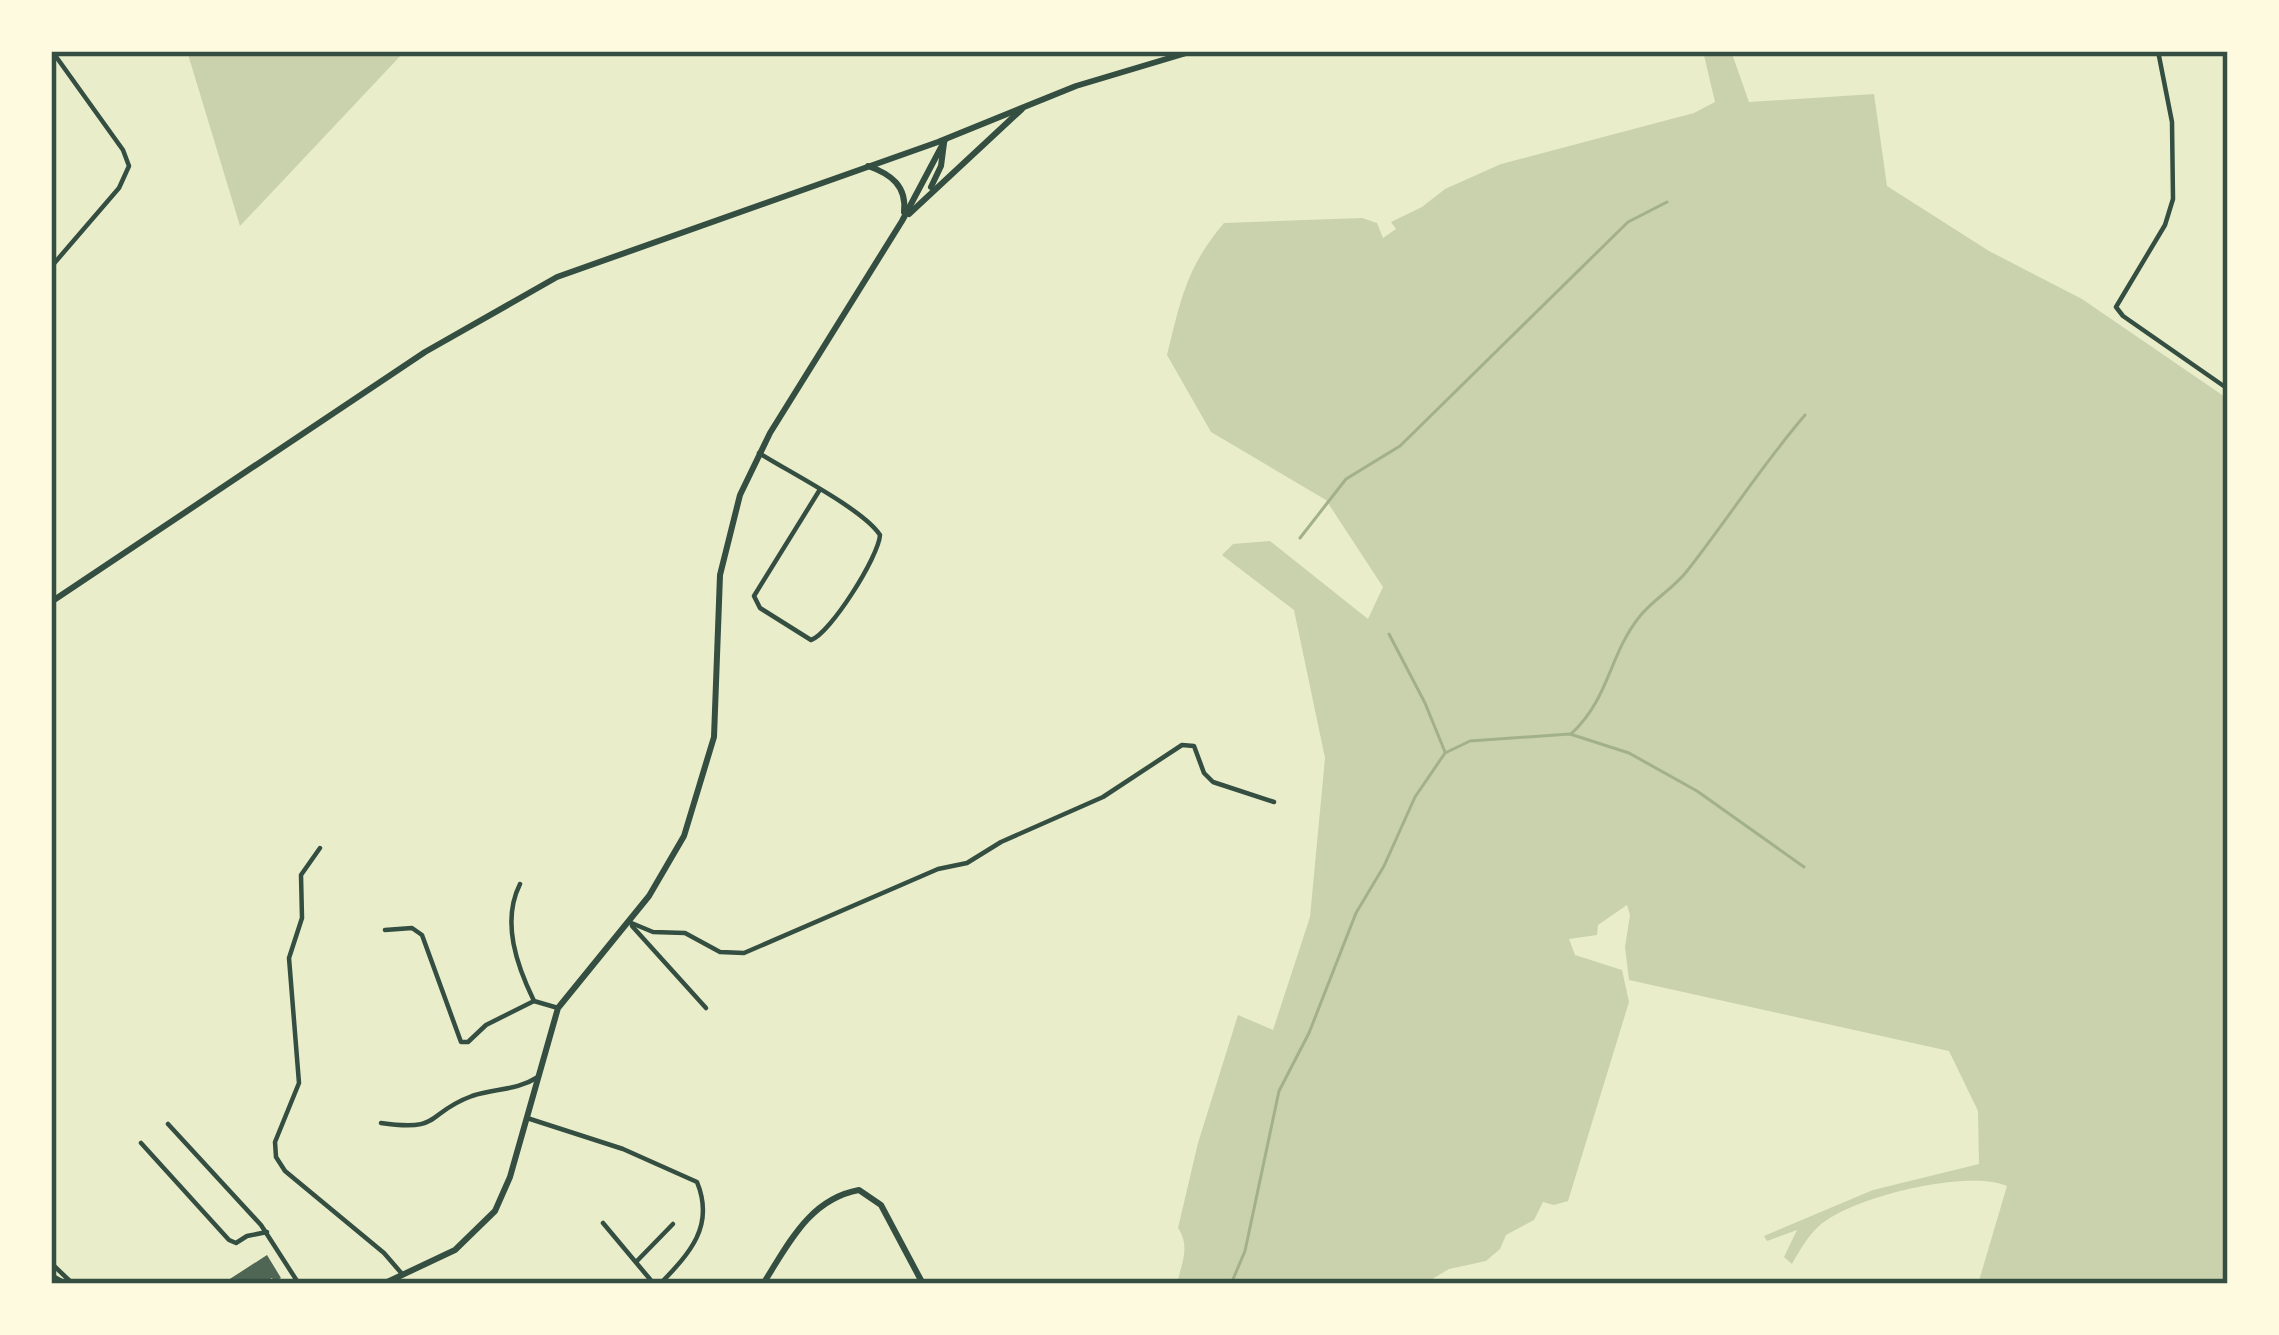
<svg xmlns="http://www.w3.org/2000/svg" width="2279" height="1335" viewBox="0 0 2279 1335" font-family="'Asap Condensed',sans-serif">
<style>
.green{fill:#cad2ad}
.lines{fill:none;stroke-linecap:round;stroke-linejoin:round}
.stream{stroke:#a3b18a;stroke-width:3}
.building{fill:#4f6655}
.minor{stroke:#344e41;stroke-width:4.5}
.tertiary{stroke:#344e41;stroke-width:6}
.secondary{stroke:#344e41;stroke-width:6}
.neatline{fill:none;stroke:#344e41;stroke-width:4.5}
</style>
<rect width="100%" height="100%" fill="#e9edc9"/>
<g class="green">
<polygon points="187,51 405,51 240,226"/>
<path d="M1703,51H1731L1749,102L1874,94L1887,186L1989,251L2082,299L2228,399V1284H1978L2007,1186C1969,1169 1853,1196 1819,1226C1807,1237 1800,1250 1792,1264L1784,1257L1797,1230L1767,1241L1764,1236L1873,1190L1979,1164L1978,1111L1949,1051L1629,980L1625,947L1630,915L1627,905L1598,925L1597,935L1569,939L1575,955L1622,970L1629,1002L1568,1201L1554,1205L1543,1202L1534,1220L1506,1235L1500,1249L1486,1261L1449,1269L1424,1284H1177C1181,1264 1191,1247 1178,1228L1198,1143L1238,1015L1273,1030L1310,917L1325,758L1294,610L1222,555L1233,544L1270,541L1368,619L1383,587L1326,500L1211,432L1167,355C1181,299 1186,268 1224,223L1362,218L1377,223L1383,238L1396,229L1391,222L1422,207L1445,189L1501,164L1694,113L1715,102Z"/>
</g>
<g class="lines">
<g class="stream">
<polyline points="1300,538 1346,479 1400,446 1628,222 1667,202"/>
<polyline points="1389,634 1425,703 1445,752"/>
<path d="M1571,734C1611,696 1608,656 1640,616C1654,599 1674,588 1687,571C1728,519 1762,465 1805,415"/>
<polyline points="1231,1284 1245,1251 1279,1091 1309,1033 1356,913 1384,866 1415,797 1445,753 1470,741 1570,734 1629,753 1697,791 1804,867"/>
</g>
</g>
<polygon class="building" points="267,1255 281,1278 274,1282 272,1278 262,1284 222,1284"/>
<g class="lines">
<g class="minor">
<polyline points="2158,51 2172,122 2173,199 2165,225 2116,307 2123,316 2228,389"/>
<polyline points="51,267 119,188 129,166 123,150 52,51"/>
<path d="M759,453C789,472 863,509 880,535C879,556 830,634 811,640L760,608L754,596L819,491"/>
<polyline points="320,848 301,875 302,918 289,958 299,1083 275,1142 276,1157 285,1171 384,1253 403,1275"/>
<path d="M520,884C501,922 517,966 534,1001L558,1008"/>
<polyline points="629,922 653,932 685,933 720,952 744,953 938,869 967,863 1001,842 1103,797 1182,745 1194,746 1204,773 1213,782 1274,802"/>
<polyline points="632,926 706,1008"/>
<polyline points="385,930 412,928 422,935 461,1042 468,1042 486,1025 534,1001"/>
<path d="M527,1118L623,1149L697,1182C715,1226 690,1253 660,1284"/>
<path d="M381,1123C444,1132 425,1113 472,1096C496,1088 516,1091 538,1077"/>
<polyline points="168,1124 261,1225 299,1284"/>
<polyline points="141,1143 229,1240 236,1243 247,1236 267,1232"/>
<polyline points="603,1223 654,1284"/>
<polyline points="636,1262 673,1224"/>
<polyline points="51,1263 73,1284"/>
<polyline points="51,1275 67,1284"/>
</g>
<g class="tertiary">
<path d="M868,166C891,174 907,186 904,212"/>
<polyline points="931,187 941,166 944,143"/>
<polyline points="909,214 1022,109"/>
<polyline points="383,1284 455,1250 495,1211 510,1177 558,1008 649,896 684,836 714,737 720,575 740,495 770,433 902,221 945,140"/>
<path d="M763,1284C788,1245 809,1199 859,1190L881,1205L923,1284"/>
</g>
<polyline class="secondary" points="51,602 425,352 557,277 938,142 1076,86 1193,51"/>
</g>
<rect width="2279" height="1335" fill="none" stroke="#fefae0" stroke-width="108"/>
<rect x="54" y="54" width="2171" height="1227" class="neatline"/>
</svg>
